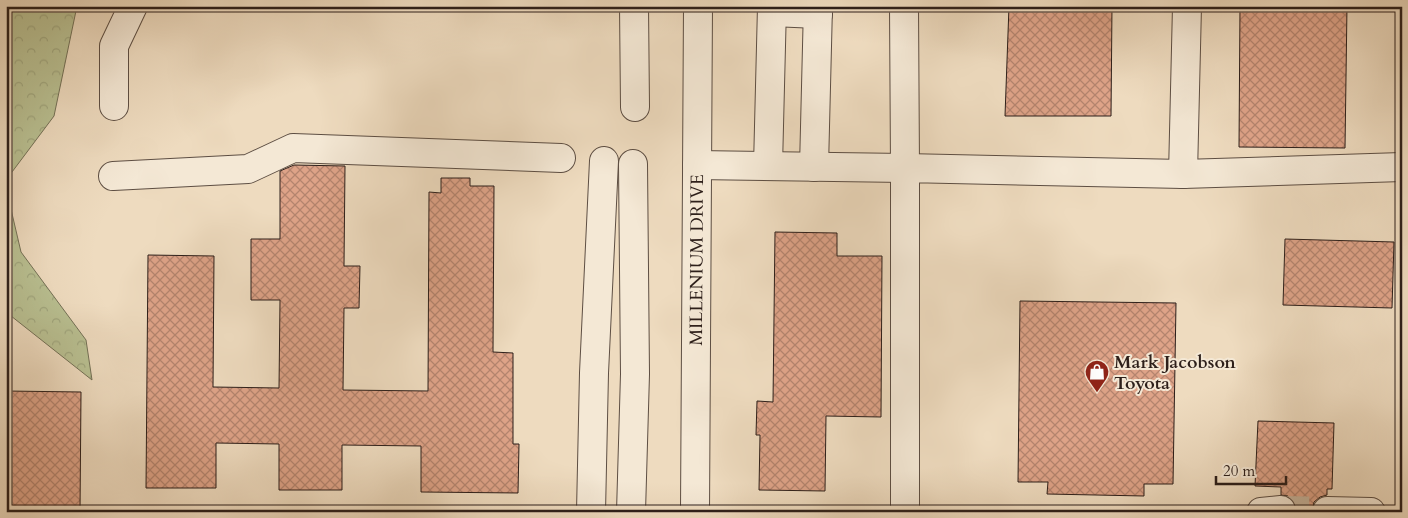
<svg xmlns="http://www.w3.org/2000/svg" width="1408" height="518" viewBox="0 0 1408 518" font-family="Cardo,serif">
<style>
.forest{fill:url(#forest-crowns);stroke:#737056}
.building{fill:url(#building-cross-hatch);stroke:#2d1f1a}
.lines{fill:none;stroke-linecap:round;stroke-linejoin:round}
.minor-tunnel{stroke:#c7b59e;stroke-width:28;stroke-dasharray:28 14;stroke-linecap:butt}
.minor-casing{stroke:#5d4e43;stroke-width:30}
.minor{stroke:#f4e8d5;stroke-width:28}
.labels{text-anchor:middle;stroke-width:4;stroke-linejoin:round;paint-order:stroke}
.street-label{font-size:18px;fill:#2d1f1a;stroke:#f4e8d5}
.poi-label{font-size:18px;font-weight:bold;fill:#2d1f1a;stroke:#f4e8d5;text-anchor:start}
</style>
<defs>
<pattern id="forest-crowns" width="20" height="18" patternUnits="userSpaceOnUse" patternTransform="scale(1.25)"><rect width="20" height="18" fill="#b9c092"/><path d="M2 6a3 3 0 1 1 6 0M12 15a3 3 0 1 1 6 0" fill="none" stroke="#9fa57d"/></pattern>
<pattern id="building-cross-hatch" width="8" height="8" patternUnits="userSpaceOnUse" patternTransform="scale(1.25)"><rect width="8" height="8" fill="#dea388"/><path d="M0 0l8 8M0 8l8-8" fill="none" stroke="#b4846e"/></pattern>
</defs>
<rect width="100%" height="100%" fill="#eedbbf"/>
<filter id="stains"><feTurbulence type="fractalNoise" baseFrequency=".004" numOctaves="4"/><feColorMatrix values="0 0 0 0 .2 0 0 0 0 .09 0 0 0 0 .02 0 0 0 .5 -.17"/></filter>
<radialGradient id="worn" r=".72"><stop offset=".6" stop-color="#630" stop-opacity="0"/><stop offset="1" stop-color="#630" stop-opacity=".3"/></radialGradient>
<g class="forest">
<polygon points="6,6 77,6 54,116 6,180"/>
<polygon points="6,188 21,252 86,340 92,380 6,312"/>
</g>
<g class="building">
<polygon points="1009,6 1112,6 1111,116 1005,116"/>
<polygon points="1240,6 1347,6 1345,148 1239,147"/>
<polygon points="294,165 345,166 344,266 360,266 359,308 344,308 343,390 428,391 429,192 441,193 441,178 470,178 470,186 494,186 493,352 513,353 513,444 519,444 518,493 421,492 421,446 342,445 342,490 279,490 279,444 216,443 216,488 146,488 148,255 214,256 213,387 279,388 280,300 251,300 251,239 280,239 280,171"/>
<polygon points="775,232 837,233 837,256 882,256 881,417 826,416 825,491 759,490 760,435 756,435 757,401 773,402"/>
<polygon points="1285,239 1394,242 1392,308 1283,305"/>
<polygon points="1020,301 1176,303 1173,484 1144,484 1144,496 1047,494 1048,482 1018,482"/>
<polygon points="6,391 81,392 80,512 6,512"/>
<polygon points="1258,421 1334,423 1332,489 1327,489 1327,495 1320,497 1314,502 1312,512 1296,512 1293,501 1288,496 1281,495 1281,487 1255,486"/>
</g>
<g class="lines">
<polyline class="minor-tunnel" points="1281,510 1327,511"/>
<defs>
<g id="minor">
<polyline points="634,6 635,107"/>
<polyline points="772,12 818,14"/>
<polyline points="114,106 114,46 133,6"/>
<polyline points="697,165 905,168 904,6"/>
<polyline points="768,166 772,6"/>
<polyline points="814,167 818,6"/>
<polyline points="1183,174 1187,6"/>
<polyline points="113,176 248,169 293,148 561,158"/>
<polyline points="1327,511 1371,512"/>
<polyline points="591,512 594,373 604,161"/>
<polyline points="631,512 635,374 633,164"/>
<path id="s1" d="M695,512L698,6"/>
<polyline points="905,512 905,168 1183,174 1402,167"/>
<polyline points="1261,512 1281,510"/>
</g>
</defs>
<use href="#minor" class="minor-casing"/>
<use href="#minor" class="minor"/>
</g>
<defs>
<symbol id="shop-pin" viewBox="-11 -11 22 30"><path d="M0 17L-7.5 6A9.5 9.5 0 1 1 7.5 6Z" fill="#8f2418" stroke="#f4e8d5"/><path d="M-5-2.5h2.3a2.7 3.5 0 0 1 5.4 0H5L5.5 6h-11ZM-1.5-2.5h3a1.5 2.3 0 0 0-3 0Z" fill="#fff"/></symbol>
</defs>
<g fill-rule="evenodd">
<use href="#shop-pin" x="1083" y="358" width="28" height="38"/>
</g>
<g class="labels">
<g class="street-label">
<text dy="6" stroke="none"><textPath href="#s1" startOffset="252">MILLENIUM DRIVE</textPath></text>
</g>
<g class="poi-label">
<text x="1114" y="368">Mark Jacobson<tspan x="1114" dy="21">Toyota</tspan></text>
</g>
</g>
<rect width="1408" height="518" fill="none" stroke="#eedbbf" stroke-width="25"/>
<rect x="8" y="8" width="1393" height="503" fill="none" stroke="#2d1f1a" stroke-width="2.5"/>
<rect x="12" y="12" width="1383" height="493" fill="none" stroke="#2d1f1a"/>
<path d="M1216 476v8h70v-8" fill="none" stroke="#2d1f1a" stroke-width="2.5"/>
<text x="1223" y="476" font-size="15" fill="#2d1f1a" stroke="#f4e8d5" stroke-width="4" paint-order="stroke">20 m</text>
<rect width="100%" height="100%" filter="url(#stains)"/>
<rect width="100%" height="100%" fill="url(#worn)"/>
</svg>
